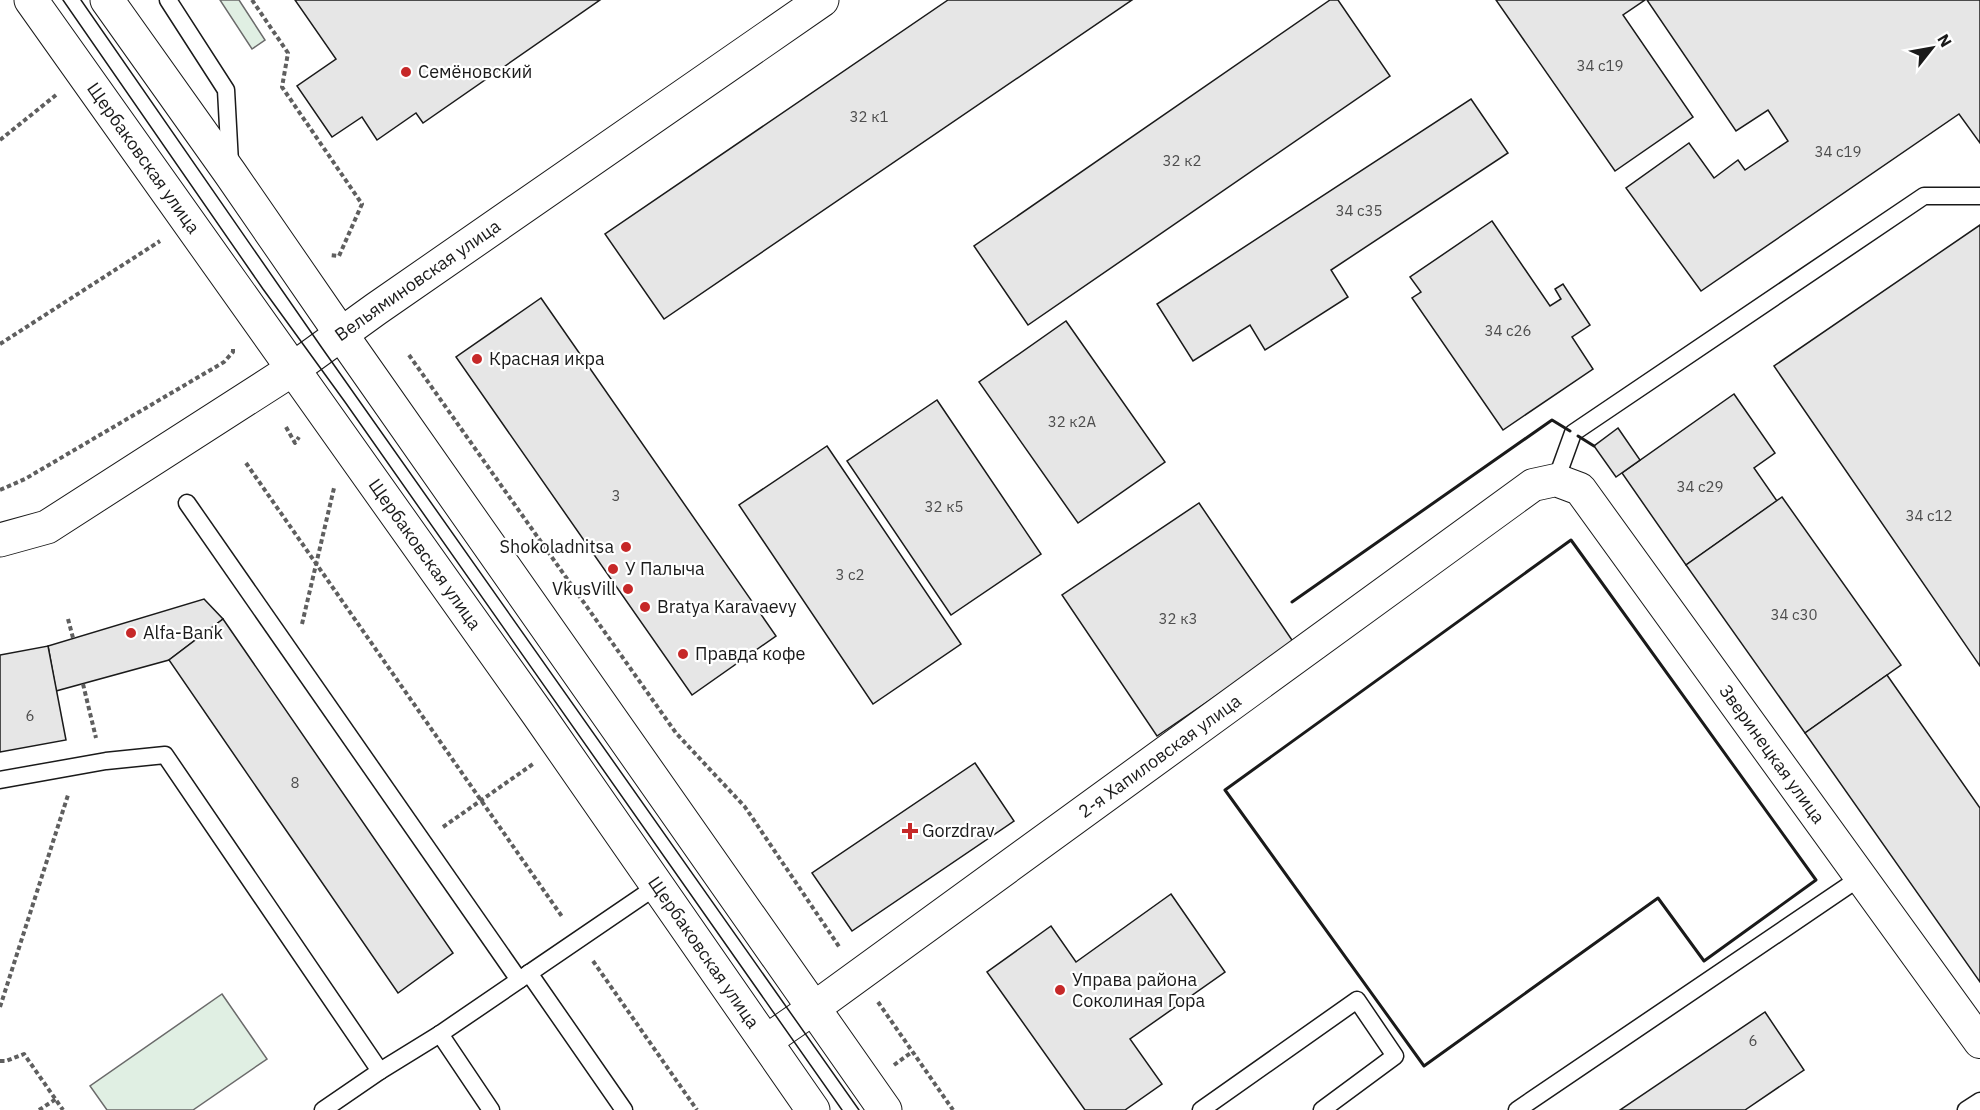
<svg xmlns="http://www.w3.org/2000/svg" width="1980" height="1110" viewBox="0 0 1980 1110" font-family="'IBM Plex Sans',sans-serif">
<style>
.green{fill:#e0efe3;stroke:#6a6a6a;stroke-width:1.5}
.building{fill:#e6e6e6;stroke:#1a1a1a;stroke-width:1.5}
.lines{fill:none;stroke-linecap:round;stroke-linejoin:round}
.lane-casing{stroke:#1a1a1a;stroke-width:19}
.street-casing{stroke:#1a1a1a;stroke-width:34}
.secondary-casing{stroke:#1a1a1a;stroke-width:35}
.path{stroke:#5f5f5f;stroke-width:4;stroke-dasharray:4.5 3;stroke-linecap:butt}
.lane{stroke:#fff;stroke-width:16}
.street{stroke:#fff;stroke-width:32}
.secondary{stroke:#fff;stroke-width:33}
.tram{stroke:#1a1a1a;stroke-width:1.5}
.wall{stroke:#1a1a1a;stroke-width:3}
.poi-dot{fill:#c62828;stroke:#fff;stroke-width:2}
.labels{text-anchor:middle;stroke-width:4.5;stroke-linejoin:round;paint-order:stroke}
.number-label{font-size:15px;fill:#4d4d4d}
.poi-label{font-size:18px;fill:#1a1a1a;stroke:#fff;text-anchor:start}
.street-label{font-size:18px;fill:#1a1a1a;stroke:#fff}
</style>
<rect width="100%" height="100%" fill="#fff"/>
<g class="green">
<polygon points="220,0 239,0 265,40 252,49"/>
<polygon points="222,994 267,1059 193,1110 107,1110 90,1086"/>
</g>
<g class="building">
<polygon points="295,0 600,0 423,123 416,113 377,140 362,117 332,137 297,86 336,59"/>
<polygon points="948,0 1132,0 664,319 605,234"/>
<polygon points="1330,0 1338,0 1390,76 1028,325 974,246"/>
<polygon points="1496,0 1645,0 1623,15 1693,117 1615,171"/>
<polygon points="1647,0 1980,0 1980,143 1959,114 1701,291 1626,188 1689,143 1714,178 1738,160 1745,170 1788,141 1768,110 1736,131"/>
<polygon points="1471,99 1508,153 1331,270 1348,297 1265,350 1250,325 1193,361 1157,304"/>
<polygon points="1492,221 1550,306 1561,299 1555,289 1563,284 1590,325 1572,337 1593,369 1503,430 1412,298 1421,292 1410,277"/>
<polygon points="1980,225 1980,666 1774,366"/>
<polygon points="541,298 776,636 692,695 456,357"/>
<polygon points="1066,321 1165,462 1078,523 979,382"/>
<polygon points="1734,394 1775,453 1754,468 1777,501 1686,565 1622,473"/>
<polygon points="937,400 1041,554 951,615 847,461"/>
<polygon points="1618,428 1640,460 1616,477 1594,446"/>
<polygon points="827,446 961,644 873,704 739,505"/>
<polygon points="1782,497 1901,665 1805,733 1686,565"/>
<polygon points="1199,503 1294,643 1157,736 1062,595"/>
<polygon points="204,599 223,619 169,660 56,691 48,646"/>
<polygon points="223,619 453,953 398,993 169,660"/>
<polygon points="48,646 66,740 0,752 0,655"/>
<polygon points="1887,675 1980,808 1980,982 1805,733"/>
<polygon points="975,763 1014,821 852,931 812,873"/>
<polygon points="1171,894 1225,972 1130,1039 1162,1084 1125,1110 1085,1110 987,972 1051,926 1076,962"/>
<polygon points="1765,1012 1804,1070 1745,1110 1620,1110"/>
</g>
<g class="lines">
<defs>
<g id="lane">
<polyline points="168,0 226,90 230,163"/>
<polyline points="1556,480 1573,433 1924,196 1980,196"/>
<polyline points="187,503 519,980"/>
<polyline points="0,780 106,761 165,755 380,1071 440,1034 657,886"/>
<polyline points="529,973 624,1110"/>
<polyline points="440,1034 491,1110"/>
<polyline points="323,1110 380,1071"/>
<polyline points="1201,1110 1357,1000 1395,1056 1322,1110"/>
<polyline points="1517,1110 1861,877"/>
<polyline points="1966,1110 1980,1101"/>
</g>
<g id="street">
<path id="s1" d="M766,1041L814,1008L1533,485L1556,480L1580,489L1980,1042"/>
</g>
<g id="secondary">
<path id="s2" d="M31,0L538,714L813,1110"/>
<polyline points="107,0 230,173 341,334 885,1110"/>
<path id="s3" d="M0,540L47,527L293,369L376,309L822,0"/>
</g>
</defs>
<use href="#lane" class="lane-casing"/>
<use href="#street" class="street-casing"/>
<use href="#secondary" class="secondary-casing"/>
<g class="path">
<polyline points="252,0 288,53 282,87 362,204 339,256 329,255"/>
<polyline points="0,140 56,95"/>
<polyline points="0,344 160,241"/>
<polyline points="409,355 676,733 745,807 840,948"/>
<polyline points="286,427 295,443 299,437"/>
<polyline points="246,463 563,918"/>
<polyline points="0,490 25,479 224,362 233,352 233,346"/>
<polyline points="68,619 73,638"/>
<polyline points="302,624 334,488"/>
<polyline points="83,684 96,738"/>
<polyline points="443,827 533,764"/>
<polyline points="593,961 697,1110"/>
<polyline points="878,1002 953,1110"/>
<polyline points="0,1007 68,795"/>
<polyline points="0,1061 6,1061 24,1054 63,1110"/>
<polyline points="894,1065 912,1052"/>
<polyline points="39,1110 56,1099"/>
</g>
<use href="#lane" class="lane"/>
<use href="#street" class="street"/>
<use href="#secondary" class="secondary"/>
<g class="tram">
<polyline points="63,0 263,289 345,402 842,1110"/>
<polyline points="81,0 322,348 859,1110"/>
</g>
<g class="wall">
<polyline points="1578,436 1594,446"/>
<polygon points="1571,540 1816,880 1704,961 1658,898 1424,1066 1225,790"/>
<polyline points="1292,602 1552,420 1570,431"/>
</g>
</g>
<g class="poi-dot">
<circle cx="406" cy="72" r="6"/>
<circle cx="477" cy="359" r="6"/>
<circle cx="626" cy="547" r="6"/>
<circle cx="613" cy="569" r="6"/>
<circle cx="628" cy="589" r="6"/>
<circle cx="645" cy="607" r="6"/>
<circle cx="131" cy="633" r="6"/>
<circle cx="683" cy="654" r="6"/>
<path d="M907 822h6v6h6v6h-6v6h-6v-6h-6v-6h6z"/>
<circle cx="1060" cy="990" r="6"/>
</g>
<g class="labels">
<g class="number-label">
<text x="1600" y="71">34 с19</text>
<text x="869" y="122">32 к1</text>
<text x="1838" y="157">34 с19</text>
<text x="1182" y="166">32 к2</text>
<text x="1359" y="216">34 с35</text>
<text x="1508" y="336">34 с26</text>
<text x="1072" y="427">32 к2А</text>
<text x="1700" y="492">34 с29</text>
<text x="616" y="501">3</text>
<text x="944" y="512">32 к5</text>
<text x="1929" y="521">34 с12</text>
<text x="850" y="580">3 c2</text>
<text x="1794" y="620">34 с30</text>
<text x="1178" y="624">32 к3</text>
<text x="30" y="721">6</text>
<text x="295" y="788">8</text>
<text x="1753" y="1046">6</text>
</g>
<g class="poi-label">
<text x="418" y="78">Семёновский</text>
<text x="489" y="365">Красная икра</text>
<text x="614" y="553" text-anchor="end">Shokoladnitsa</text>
<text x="625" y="575">У Палыча</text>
<text x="616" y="595" text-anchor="end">VkusVill</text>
<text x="657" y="613">Bratya Karavaevy</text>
<text x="143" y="639">Alfa-Bank</text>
<text x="695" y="660">Правда кофе</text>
<text x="922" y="837">Gorzdrav</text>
<text x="1072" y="986">Управа района<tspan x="1072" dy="21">Соколиная Гора</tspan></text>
</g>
<g class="street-label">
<text dy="6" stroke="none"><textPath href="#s2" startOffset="194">Щербаковская улица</textPath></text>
<text dy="6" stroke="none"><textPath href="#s3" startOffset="494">Вельяминовская улица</textPath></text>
<text dy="6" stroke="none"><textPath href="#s2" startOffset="680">Щербаковская улица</textPath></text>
<text dy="6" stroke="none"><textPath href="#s1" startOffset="1324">Зверинецкая улица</textPath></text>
<text dy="6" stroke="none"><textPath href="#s1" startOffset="486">2-я Хапиловская улица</textPath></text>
<text dy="6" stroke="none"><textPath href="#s2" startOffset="1166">Щербаковская улица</textPath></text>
</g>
</g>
<g transform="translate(1932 48) rotate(59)" stroke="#ffffff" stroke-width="4.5" paint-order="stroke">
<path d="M0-4.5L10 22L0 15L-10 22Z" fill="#1a1a1a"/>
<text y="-9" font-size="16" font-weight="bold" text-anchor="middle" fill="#1a1a1a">N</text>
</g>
</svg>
